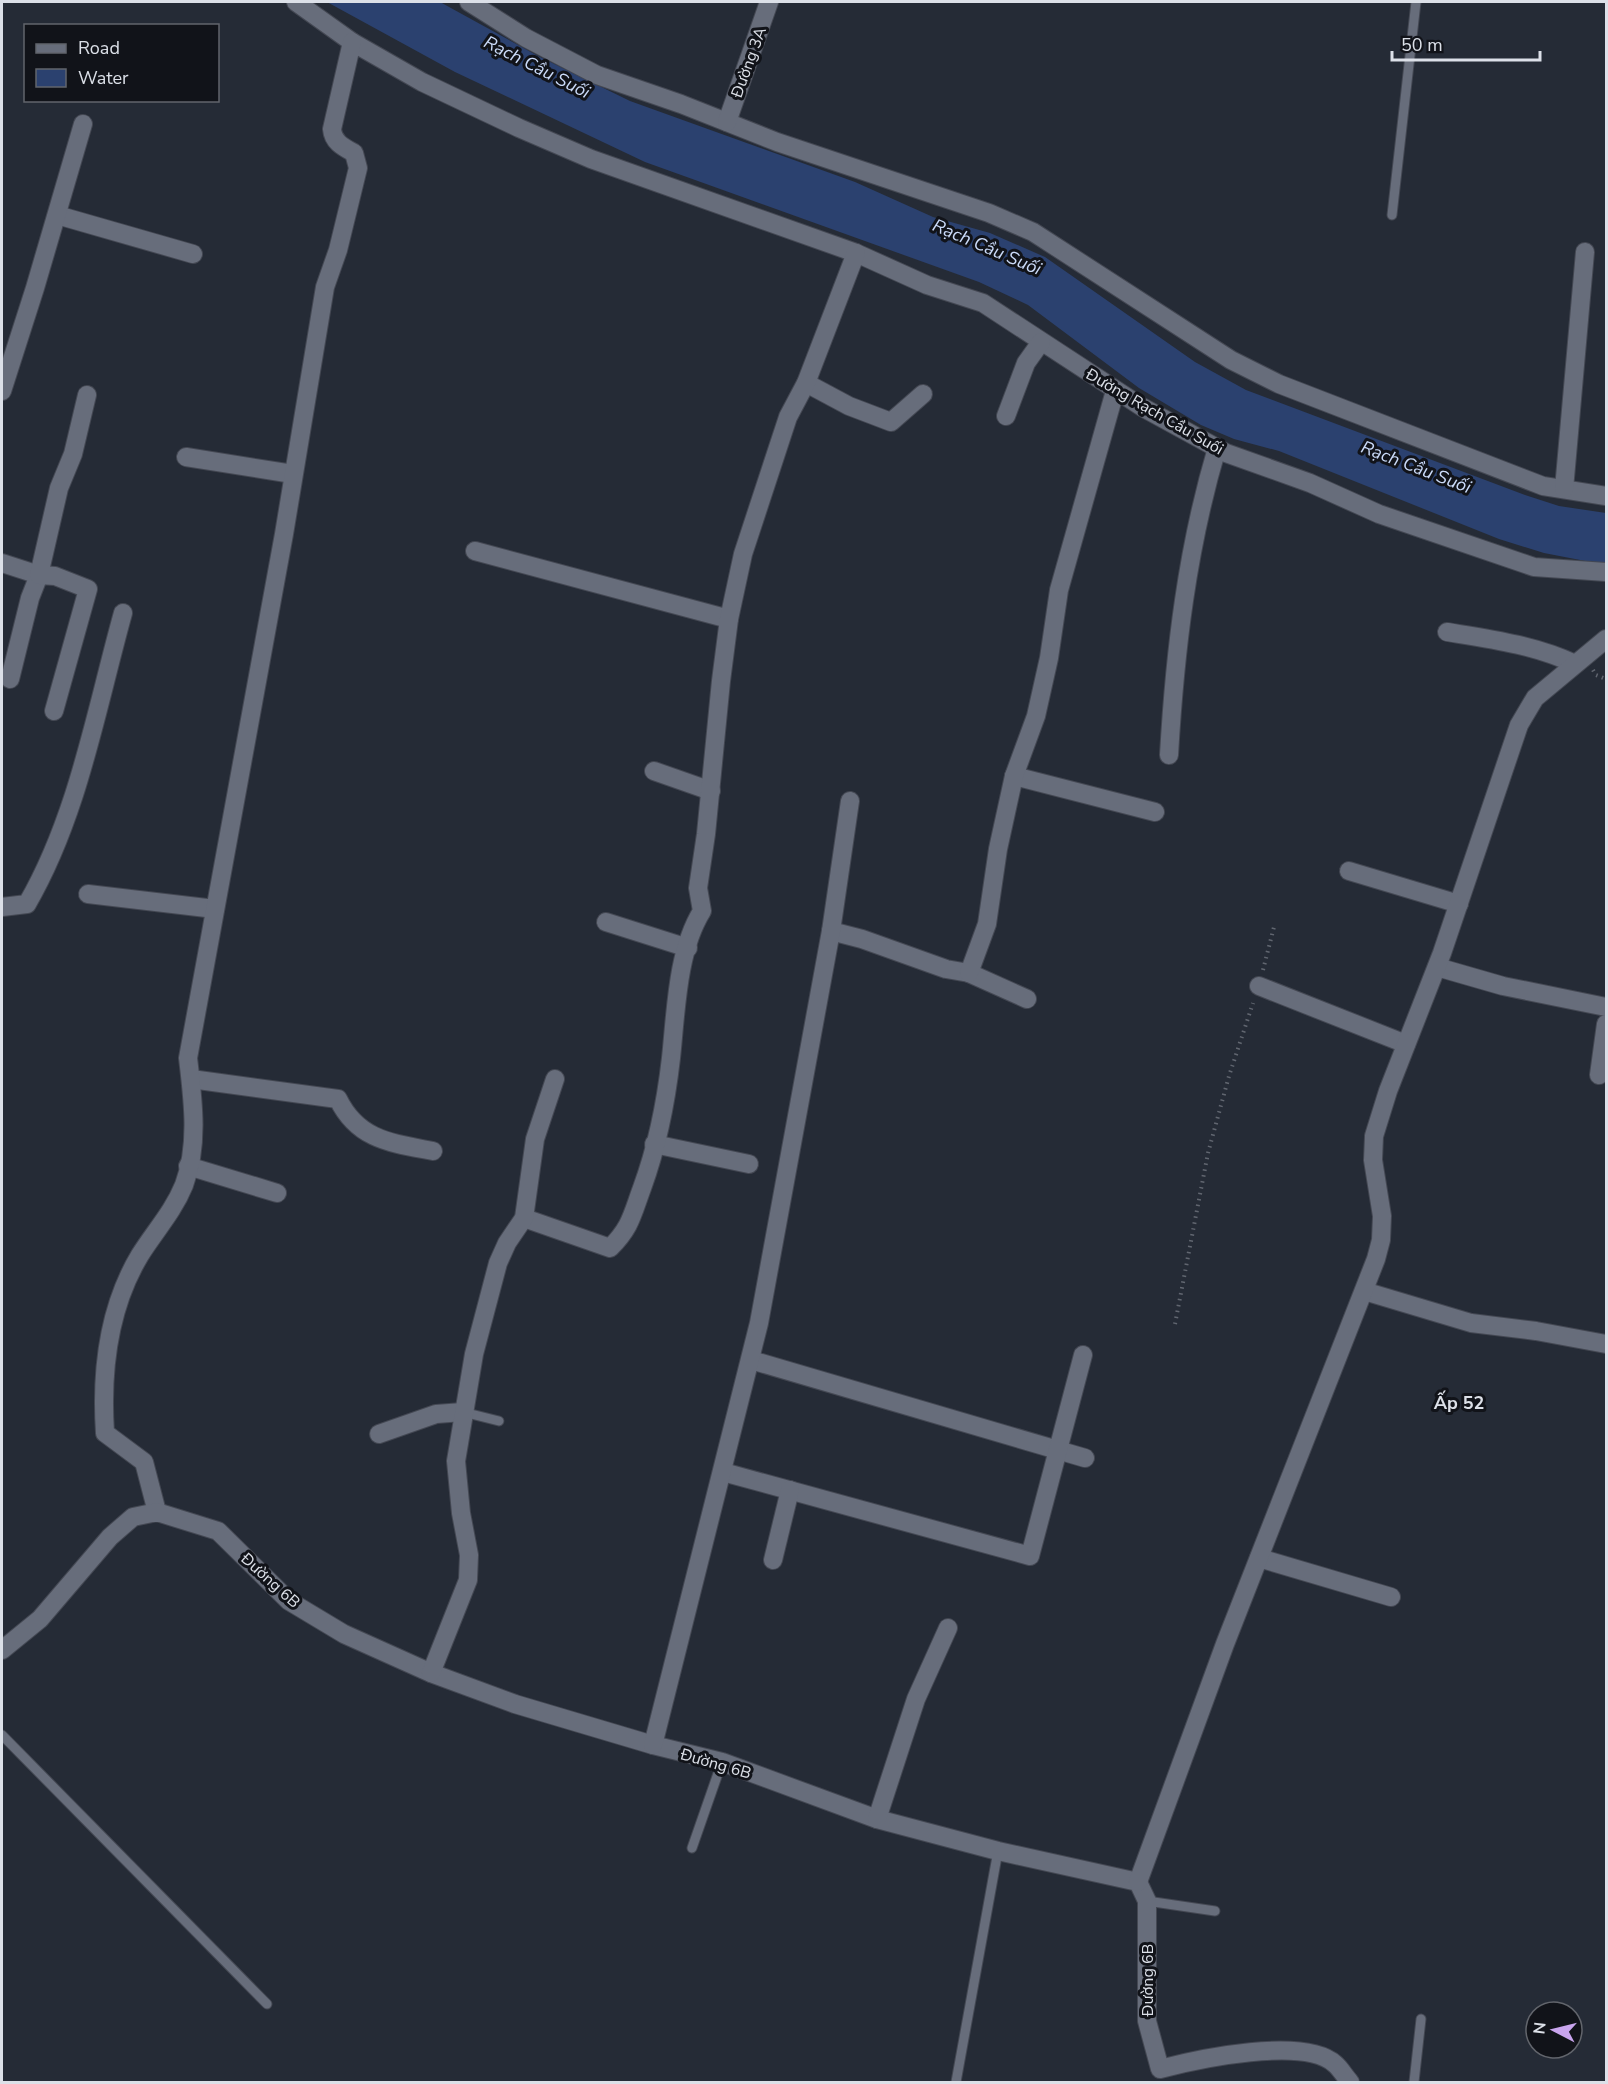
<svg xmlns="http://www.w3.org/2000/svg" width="1608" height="2084" viewBox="0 0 1608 2084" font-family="'Nunito Sans',sans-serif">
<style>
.water{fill:#2b416f}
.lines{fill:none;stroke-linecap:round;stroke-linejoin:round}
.lane-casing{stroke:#444853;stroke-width:11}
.street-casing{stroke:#444853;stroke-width:20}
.path{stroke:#616670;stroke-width:4;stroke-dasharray:1.5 4.5;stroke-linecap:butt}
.lane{stroke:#676d7b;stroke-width:9}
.street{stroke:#676d7b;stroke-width:18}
.labels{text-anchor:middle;stroke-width:6;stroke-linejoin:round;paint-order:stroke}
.street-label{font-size:16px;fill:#dce0e8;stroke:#111319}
.water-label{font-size:18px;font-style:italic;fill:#cadaf8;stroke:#111319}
.neighbourhood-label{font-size:18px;font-weight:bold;fill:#dce0e8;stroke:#111319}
</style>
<rect width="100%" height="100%" fill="#252b36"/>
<polygon class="water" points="327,2 440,2 538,56 630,101 855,182 933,217 990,233 1045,257 1195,362 1246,390 1525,495 1559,506 1606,513 1606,565 1544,553 1499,539 1279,451 1234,439 1201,425 1139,388 1028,305 979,282 645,162 455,72"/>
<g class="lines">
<defs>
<g id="lane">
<polyline points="1392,215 1416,2"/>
<polyline points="463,1412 499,1421"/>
<polyline points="2,1735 267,2004"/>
<polyline points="692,1848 722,1762"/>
<polyline points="1147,1901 1215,1911"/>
<polyline points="956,2082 998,1851"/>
<polyline points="1414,2082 1421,2019"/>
</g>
<g id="street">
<polyline points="296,2 352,42 422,82 519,128 591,159 856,253 927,285 983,303 1142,407 1226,453 1310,483 1379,514 1534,567 1606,572"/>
<polyline points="469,2 526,38 597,75 681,104 777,142 989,213 1033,232 1231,360 1279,384 1543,486 1606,496"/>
<polyline points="727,122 769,2"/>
<polyline points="57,215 193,254"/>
<polyline points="806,383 849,406 891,422 923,394"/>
<polyline points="2,391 35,288 83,124"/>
<polyline points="1006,416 1026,363 1041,342"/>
<polyline points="186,457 293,474"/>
<polyline points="1564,489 1585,252"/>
<polyline points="475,551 729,619"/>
<polyline points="2,563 39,575 30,598 10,679"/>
<path d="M1447,632C1490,639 1535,645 1575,664"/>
<polyline points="54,711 88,589 55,576 39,575 59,488 73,454 87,395"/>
<path d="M1169,755C1175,651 1187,549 1217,448"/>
<polyline points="654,771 711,791"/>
<polyline points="1014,776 1155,812"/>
<polyline points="1349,871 1459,904"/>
<polyline points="88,894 215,909"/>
<path d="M2,907L27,904C78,816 96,710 123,613"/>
<polyline points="606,922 688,948"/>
<polyline points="831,931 862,939 946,969 969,973 1027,999"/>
<polyline points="1437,967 1503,986 1606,1007"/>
<polyline points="969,973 987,924 998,849 1014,776 1036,716 1049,658 1059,590 1115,391"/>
<polyline points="1259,986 1406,1044"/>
<polyline points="1599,1075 1606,1024"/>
<path d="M191,1079L338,1099C358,1140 391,1143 433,1151"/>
<polyline points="654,1144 749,1164"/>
<polyline points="188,1166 277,1193"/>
<path d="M524,1218L610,1248C631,1227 632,1215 642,1188C657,1147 666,1102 671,1058C676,1012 677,951 702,911L698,888L706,834L721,681L729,619L743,554L788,417L806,383L856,253"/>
<polyline points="1364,1291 1471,1323 1536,1331 1606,1344"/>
<polyline points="751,1360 1085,1458"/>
<polyline points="379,1434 436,1414 463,1412"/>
<polyline points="723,1472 1030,1556 1083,1355"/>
<path d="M157,1512L144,1462L105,1433C101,1372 108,1308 140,1255C155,1231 173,1212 184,1185C199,1145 193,1100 188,1058L284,534L325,287L338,250L358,168L354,153C343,147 333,142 332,129L352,42"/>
<polyline points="1259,1558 1391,1597"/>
<polyline points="773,1560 790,1490"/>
<path d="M2,1650L40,1619L110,1537L133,1517L157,1512L218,1531L289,1601L344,1634L431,1673L515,1704L653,1745L722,1762L877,1819L998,1851L1138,1882L1147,1901V2021L1160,2069C1198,2059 1304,2036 1335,2064C1341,2069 1345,2077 1350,2082"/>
<polyline points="431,1673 468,1580 469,1555 461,1513 456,1461 474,1354 498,1263 507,1243 524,1218 535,1139 555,1079"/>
<polyline points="653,1745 759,1323 831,931 850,801"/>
<polyline points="877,1819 916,1699 948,1628"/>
<polyline points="1138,1882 1225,1644 1376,1259 1381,1240 1382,1216 1373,1160 1374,1136 1388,1091 1442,953 1519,725 1535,698 1606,639"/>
</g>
</defs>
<use href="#lane" class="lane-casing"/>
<use href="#street" class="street-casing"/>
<g class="path">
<polyline points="1593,670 1596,675 1606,679"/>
<polyline points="1263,970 1274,927"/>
<polyline points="1175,1324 1208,1153 1229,1076 1253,1003"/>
</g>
<use href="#lane" class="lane"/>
<use href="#street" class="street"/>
</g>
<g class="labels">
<g class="street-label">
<text transform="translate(748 62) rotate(-70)" y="6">Đường 3A</text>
<text transform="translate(1155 411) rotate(30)" y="6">Đường Rạch Cầu Suối</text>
<text transform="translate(271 1580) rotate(42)" y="6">Đường 6B</text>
<text transform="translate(716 1763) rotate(16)" y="6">Đường 6B</text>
<text transform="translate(1147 1980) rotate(-90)" y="6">Đường 6B</text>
</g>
<g class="water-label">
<text transform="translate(537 67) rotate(27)" y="6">Rạch Cầu Suối</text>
<text transform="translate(987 247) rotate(23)" y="6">Rạch Cầu Suối</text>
<text transform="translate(1416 467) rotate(21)" y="6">Rạch Cầu Suối</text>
</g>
<g class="neighbourhood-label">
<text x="1459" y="1409">Ấp 52</text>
</g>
</g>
<rect width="1608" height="2084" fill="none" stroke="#dce0e8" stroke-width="6"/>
<rect x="24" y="24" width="195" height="78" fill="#111319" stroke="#62656c" stroke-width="1.5"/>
<rect x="36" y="44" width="30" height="9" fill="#676d7b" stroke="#62656c" stroke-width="1.5"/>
<text x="78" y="54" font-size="18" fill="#dce0e8">Road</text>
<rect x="36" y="69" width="30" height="18" fill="#2b416f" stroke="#62656c" stroke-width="1.5"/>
<text x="78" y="84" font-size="18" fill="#dce0e8">Water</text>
<g transform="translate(1554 2030) rotate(277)"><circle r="28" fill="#111319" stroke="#62656c" stroke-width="1.5"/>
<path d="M0-4.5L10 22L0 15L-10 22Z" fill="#c9a5ee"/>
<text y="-9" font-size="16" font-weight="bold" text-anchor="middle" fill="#dce0e8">N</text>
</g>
<path d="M1392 51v9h148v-9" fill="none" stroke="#dce0e8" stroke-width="3"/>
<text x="1401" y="51" font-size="18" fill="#dce0e8" stroke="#111319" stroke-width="4.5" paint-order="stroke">50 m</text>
</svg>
